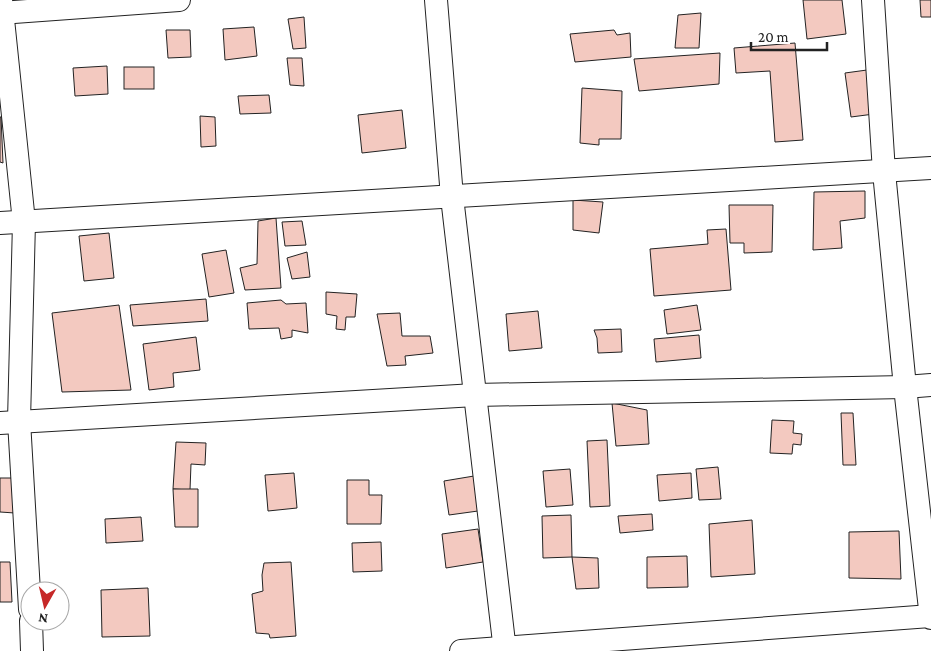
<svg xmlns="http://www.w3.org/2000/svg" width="931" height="651" viewBox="0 0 931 651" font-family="'Crimson Pro',serif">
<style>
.building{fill:#f3c9c0;stroke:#222}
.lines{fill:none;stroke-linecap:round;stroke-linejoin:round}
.street-casing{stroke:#222;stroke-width:24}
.street{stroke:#fff;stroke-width:22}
</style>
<rect width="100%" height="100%" fill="#fff"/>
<g class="building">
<polygon points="803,0 842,0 846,34 807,39"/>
<polygon points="920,0 931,0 931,17 921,17"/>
<polygon points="701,13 699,48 675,48 678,15"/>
<polygon points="304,17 306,48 293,49 288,19"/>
<polygon points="254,27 257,56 225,60 223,29"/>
<polygon points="166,30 190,30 191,57 168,58"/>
<polygon points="614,30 617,35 630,33 631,57 575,62 570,34"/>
<polygon points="795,43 803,140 775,142 770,71 736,73 734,48"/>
<polygon points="720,53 719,84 639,91 634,59"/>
<polygon points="287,58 302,58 304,86 290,85"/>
<polygon points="107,66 108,94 75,96 73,68"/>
<rect x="124" y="67" width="30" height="22"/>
<polygon points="867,70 874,114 851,117 845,73"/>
<polygon points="582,88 622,91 621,139 599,139 599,145 580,143"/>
<polygon points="269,95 271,113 240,114 238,96"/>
<polygon points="402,110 406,148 362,153 358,115"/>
<polygon points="200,116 215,117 216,146 201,147"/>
<polygon points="0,117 1,117 3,163 0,162"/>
<polygon points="865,191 865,218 840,221 842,248 813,250 814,192"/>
<polygon points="573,200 603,202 599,233 573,230"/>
<polygon points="729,205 773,205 772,252 744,253 744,243 730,243"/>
<polygon points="276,218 281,288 245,290 240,268 257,264 258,221"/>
<polygon points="302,221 306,245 285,246 282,222"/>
<polygon points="726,229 731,290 654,296 650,249 708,244 707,230"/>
<polygon points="109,233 114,278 84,281 79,236"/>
<polygon points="226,250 234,293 209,297 202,254"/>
<polygon points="307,252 310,277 292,279 287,258"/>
<polygon points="326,292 357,294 355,317 346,317 345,330 336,329 337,316 326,314"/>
<polygon points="206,299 208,321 133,326 130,305"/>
<polygon points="281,300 286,304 306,303 308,333 292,330 292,337 281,339 279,328 249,329 247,303"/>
<polygon points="119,305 131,390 62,392 52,313"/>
<polygon points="697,305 701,330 667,334 664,310"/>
<polygon points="538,311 542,348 509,351 506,314"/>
<polygon points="400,313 402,336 430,336 433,353 405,356 406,365 387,366 377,314"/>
<polygon points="621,329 622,352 598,353 597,338 594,330"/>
<polygon points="699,335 701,358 656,362 654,339"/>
<polygon points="196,337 200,370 173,373 174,387 149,390 143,344"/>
<polygon points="612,403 647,410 649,444 616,446"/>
<polygon points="841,413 853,413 856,465 843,465"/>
<polygon points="772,420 794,421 793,433 802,434 801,445 793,444 792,454 770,453"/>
<polygon points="607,440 610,506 590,507 587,441"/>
<polygon points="176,442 206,443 205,465 191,464 190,490 173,489"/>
<polygon points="718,467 721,499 699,500 696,469"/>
<polygon points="570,469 573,505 546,507 543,471"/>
<polygon points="294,473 297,508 268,511 265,475"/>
<polygon points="691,473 692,498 659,501 657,475"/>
<polygon points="474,476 478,511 449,515 444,481"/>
<polygon points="0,478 14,478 15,513 0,512"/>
<polygon points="347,480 369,480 369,495 382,495 381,524 347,524"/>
<polygon points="173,489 198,489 198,527 175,527"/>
<polygon points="652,514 653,530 620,533 618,516"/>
<polygon points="571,515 572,557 543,558 542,516"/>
<polygon points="141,517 143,541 106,543 105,519"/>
<polygon points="752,520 755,574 711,577 709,524"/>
<polygon points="478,529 483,562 446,568 442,534"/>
<polygon points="899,531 901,579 849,578 849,532"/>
<polygon points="381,542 382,571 353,572 352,543"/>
<polygon points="687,556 688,587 647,588 647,557"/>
<polygon points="572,557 598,558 599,588 576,589"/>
<polygon points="0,562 10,562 12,602 0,602"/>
<polygon points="291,562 296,636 270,638 269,634 256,633 252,594 263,591 262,575 264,563"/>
<polygon points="148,588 150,636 102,637 101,590"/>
</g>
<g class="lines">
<defs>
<g id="street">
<polyline points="1,0 24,222 19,421 30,609"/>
<polyline points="436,0 452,197 505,651"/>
<polyline points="873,0 884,172 905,387 931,618"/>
<polyline points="0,13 179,0"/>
<polyline points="0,223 931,168"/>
<polyline points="0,423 475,395 905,387 931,385"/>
<polyline points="31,621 32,651"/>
<polyline points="461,651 931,616"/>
</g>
</defs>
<use href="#street" class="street-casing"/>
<use href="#street" class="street"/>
</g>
<g transform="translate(45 606) rotate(188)"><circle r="24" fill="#ffffff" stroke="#a7a7a7"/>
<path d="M0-4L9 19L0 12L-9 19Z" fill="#c62828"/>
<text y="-8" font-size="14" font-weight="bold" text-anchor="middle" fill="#222222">N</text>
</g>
<path d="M751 42v8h76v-8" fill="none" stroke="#222222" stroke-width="2.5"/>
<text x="758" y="42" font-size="15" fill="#222222" stroke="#ffffff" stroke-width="4" paint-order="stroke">20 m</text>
</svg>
